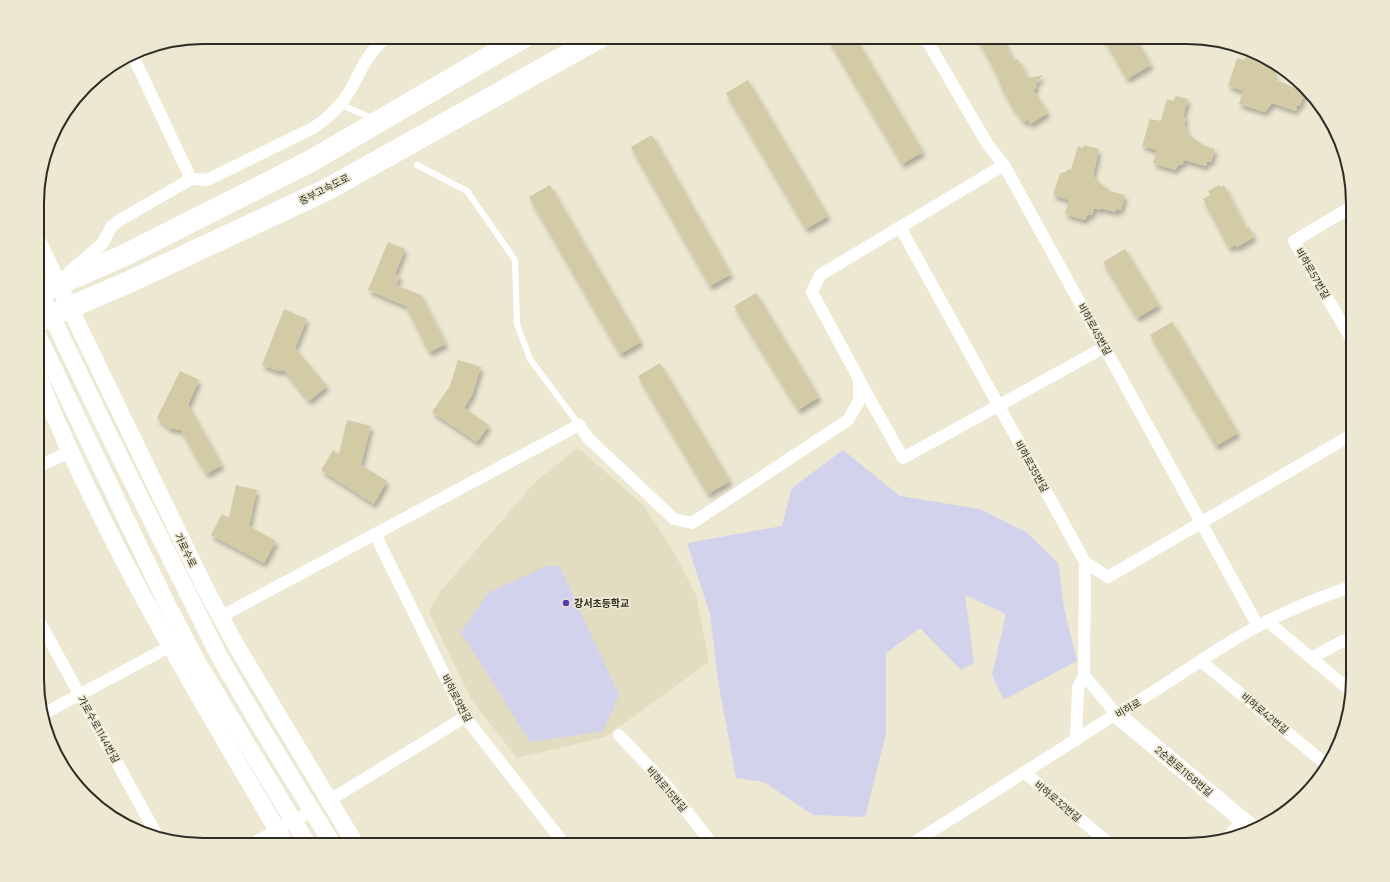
<svg xmlns="http://www.w3.org/2000/svg" width="1390" height="882" viewBox="0 0 1390 882" font-family="Manrope,'Noto Sans KR',sans-serif">
<style>
.built{fill:#e2dcc0}
.green{fill:#d3d2ed}
.building{fill:#d3cba5;filter:url(#shadow)}
.lines{fill:none;stroke-linecap:round;stroke-linejoin:round}
.path{stroke:#a19e8e;stroke-width:2.5;stroke-dasharray:2 3;stroke-linecap:butt}
.lane{stroke:#fff;stroke-width:6}
.street{stroke:#fff;stroke-width:12}
.secondary{stroke:#fff;stroke-width:17}
.highway{stroke:#fff;stroke-width:22}
.poi-dot{fill:#563db5;stroke:#ece8d2;stroke-width:1.5}
.labels{text-anchor:middle;stroke-width:3.5;stroke-linejoin:round;paint-order:stroke}
.street-label{font-size:10px;fill:#2d2b23;stroke:#ece8d2}
.poi-label{font-size:10px;font-weight:bold;fill:#2d2b23;stroke:#ece8d2;text-anchor:start}
.rim{fill:none;stroke:#2d2b23;stroke-width:2}
</style>
<defs>
<filter id="shadow"><feDropShadow dx="2.5" dy="4.5" stdDeviation="2" flood-color="#0004"/></filter>
</defs>
<rect width="100%" height="100%" fill="#ece8d2"/>
<polygon class="built" points="578,448 644,506 675,554 696,595 709,662 605,737 517,758 471,699 429,612 439,593 536,481"/>
<g class="green">
<polygon points="843,450 900,496 980,509 1026,532 1058,563 1064,608 1077,661 1004,700 992,675 1006,614 965,595 974,663 961,670 920,628 886,653 886,734 865,817 813,815 764,782 736,778 719,686 710,614 687,543 782,526 792,488"/>
<polygon points="548,565 560,567 619,695 603,731 530,742 461,632 488,593"/>
</g>
<g class="building">
<polygon points="827,37 855,37 923,152 902,164"/>
<polygon points="977,37 1002,37 1014,61 1018,59 1028,78 1043,75 1035,84 1037,87 1033,90 1048,113 1030,124 1028,120 1024,122 1011,105 1004,91 1003,91 997,75"/>
<polygon points="1103,37 1135,37 1151,65 1127,79"/>
<polygon points="1252,52 1275,63 1272,67 1276,80 1305,92 1300,106 1297,105 1296,111 1272,103 1265,112 1239,104 1243,91 1228,86 1237,58 1244,60 1246,56 1251,57"/>
<polygon points="748,80 828,216 806,229 726,93"/>
<polygon points="1176,96 1188,99 1183,117 1186,117 1184,125 1189,135 1205,146 1215,149 1211,162 1207,161 1206,166 1184,160 1182,165 1179,164 1175,170 1153,163 1157,150 1142,146 1150,119 1161,121 1167,99 1173,101"/>
<polygon points="652,135 731,274 710,286 631,147"/>
<polygon points="1084,145 1099,149 1093,176 1104,187 1109,189 1109,191 1125,195 1121,210 1116,209 1116,212 1100,208 1100,210 1094,208 1092,215 1088,214 1085,220 1065,214 1069,200 1053,195 1060,173 1066,172 1068,169 1071,170 1078,146 1083,148"/>
<polygon points="550,185 641,342 620,354 529,197"/>
<polygon points="1219,185 1220,187 1224,185 1246,228 1249,227 1254,237 1237,247 1235,245 1229,248 1203,199 1210,195 1208,191"/>
<polygon points="388,242 405,249 395,274 400,276 396,285 421,295 446,344 429,352 406,306 368,290"/>
<polygon points="1125,249 1159,305 1137,318 1103,262"/>
<polygon points="756,293 819,397 798,410 734,306"/>
<polygon points="284,309 307,319 295,348 327,386 309,401 284,370 278,371 262,365"/>
<polygon points="1172,322 1238,433 1216,446 1150,335"/>
<polygon points="458,360 481,367 472,395 464,408 489,425 477,442 432,412 450,386"/>
<polygon points="660,363 730,481 708,494 638,376"/>
<polygon points="180,371 199,380 188,405 222,465 206,474 181,430 169,428 157,418"/>
<polygon points="347,420 371,426 361,465 387,481 374,504 321,470 333,450 339,454"/>
<polygon points="236,485 257,490 249,526 276,541 264,563 211,535 222,514 229,518"/>
</g>
<g class="lines">
<polyline class="path" points="370,839 374,845"/>
<g class="lane">
<polyline points="340,104 369,117"/>
<polyline points="417,165 467,191 515,260 517,324 530,359 579,425"/>
<polyline points="69,766 81,788"/>
</g>
<g class="street">
<polyline points="925,37 988,145 1004,165 1258,626"/>
<polyline points="132,54 191,179"/>
<polyline points="1353,206 1294,241 1353,342"/>
<polyline points="900,227 1085,562 1084,675 1116,714"/>
<path d="M70,271L102,244L112,226L120,220L191,179L207,180L313,128C327,119 340,107 349,92C361,72 367,51 388,37"/>
<polyline points="859,380 903,458 1105,347"/>
<polyline points="38,466 70,452"/>
<polyline points="375,534 465,717 565,845"/>
<polyline points="1085,562 1108,577 1353,434"/>
<polyline points="220,617 579,425 589,439 674,519 692,523 848,420 859,401 859,379 812,292 820,275 1004,165"/>
<polyline points="38,619 159,839"/>
<polyline points="1267,621 1352,692"/>
<polyline points="1311,658 1343,641 1353,638"/>
<polyline points="1201,661 1328,766"/>
<polyline points="43,714 171,646"/>
<polyline points="619,735 667,786 713,845"/>
<polyline points="1076,740 1078,688 1084,675"/>
<polyline points="1024,772 1111,845"/>
<polyline points="330,800 465,717"/>
<polyline points="1230,835 1243,820"/>
<polyline points="250,845 312,811"/>
<path d="M910,845L1116,714C1158,691 1196,662 1237,638C1275,615 1311,600 1353,586"/>
<polyline points="1093,845 1103,838"/>
</g>
<g class="secondary">
<polyline points="38,242 204,586 237,647 356,845"/>
<polyline points="38,288 107,431 218,654 260,726 333,845"/>
<polyline points="38,336 167,604 199,665 308,845"/>
<path d="M38,376C103,540 197,693 286,845"/>
<polyline points="1116,714 1252,828"/>
</g>
<g class="highway">
<polyline points="38,293 125,255 309,162 524,37"/>
<polyline points="38,321 129,282 328,189 600,37"/>
</g>
</g>
<circle class="poi-dot" cx="566" cy="603" r="4"/>
<g class="labels">
<g class="street-label">
<text transform="translate(324 189) rotate(-27)" y="4">중부고속도로</text>
<text transform="translate(1313 273) rotate(60)" y="4">비하로57번길</text>
<text transform="translate(1095 329) rotate(61)" y="4">비하로45번길</text>
<text transform="translate(1032 466) rotate(61)" y="4">비하로35번길</text>
<text transform="translate(186 550) rotate(64)" y="4">가로수로</text>
<text transform="translate(457 698) rotate(62)" y="4">비하로9번길</text>
<text transform="translate(1128 708) rotate(-30)" y="4">비하로</text>
<text transform="translate(1265 713) rotate(40)" y="4">비하로42번길</text>
<text transform="translate(99 729) rotate(61)" y="4">가로수로1144번길</text>
<text transform="translate(1184 771) rotate(40)" y="4">2순환로1168번길</text>
<text transform="translate(667 789) rotate(49)" y="4">비하로15번길</text>
<text transform="translate(1058 801) rotate(40)" y="4">비하로32번길</text>
</g>
<g class="poi-label">
<text x="574" y="607">강서초등학교</text>
</g>
</g>
<path d="M0 0H1390V882H0ZM203 44H1187A159 159 0 0 1 1346 203V679A159 159 0 0 1 1187 838H203A159 159 0 0 1 44 679V203A159 159 0 0 1 203 44Z" fill="#ece8d2" fill-rule="evenodd"/>
<path class="rim" d="M203 44H1187A159 159 0 0 1 1346 203V679A159 159 0 0 1 1187 838H203A159 159 0 0 1 44 679V203A159 159 0 0 1 203 44Z"/>
</svg>
